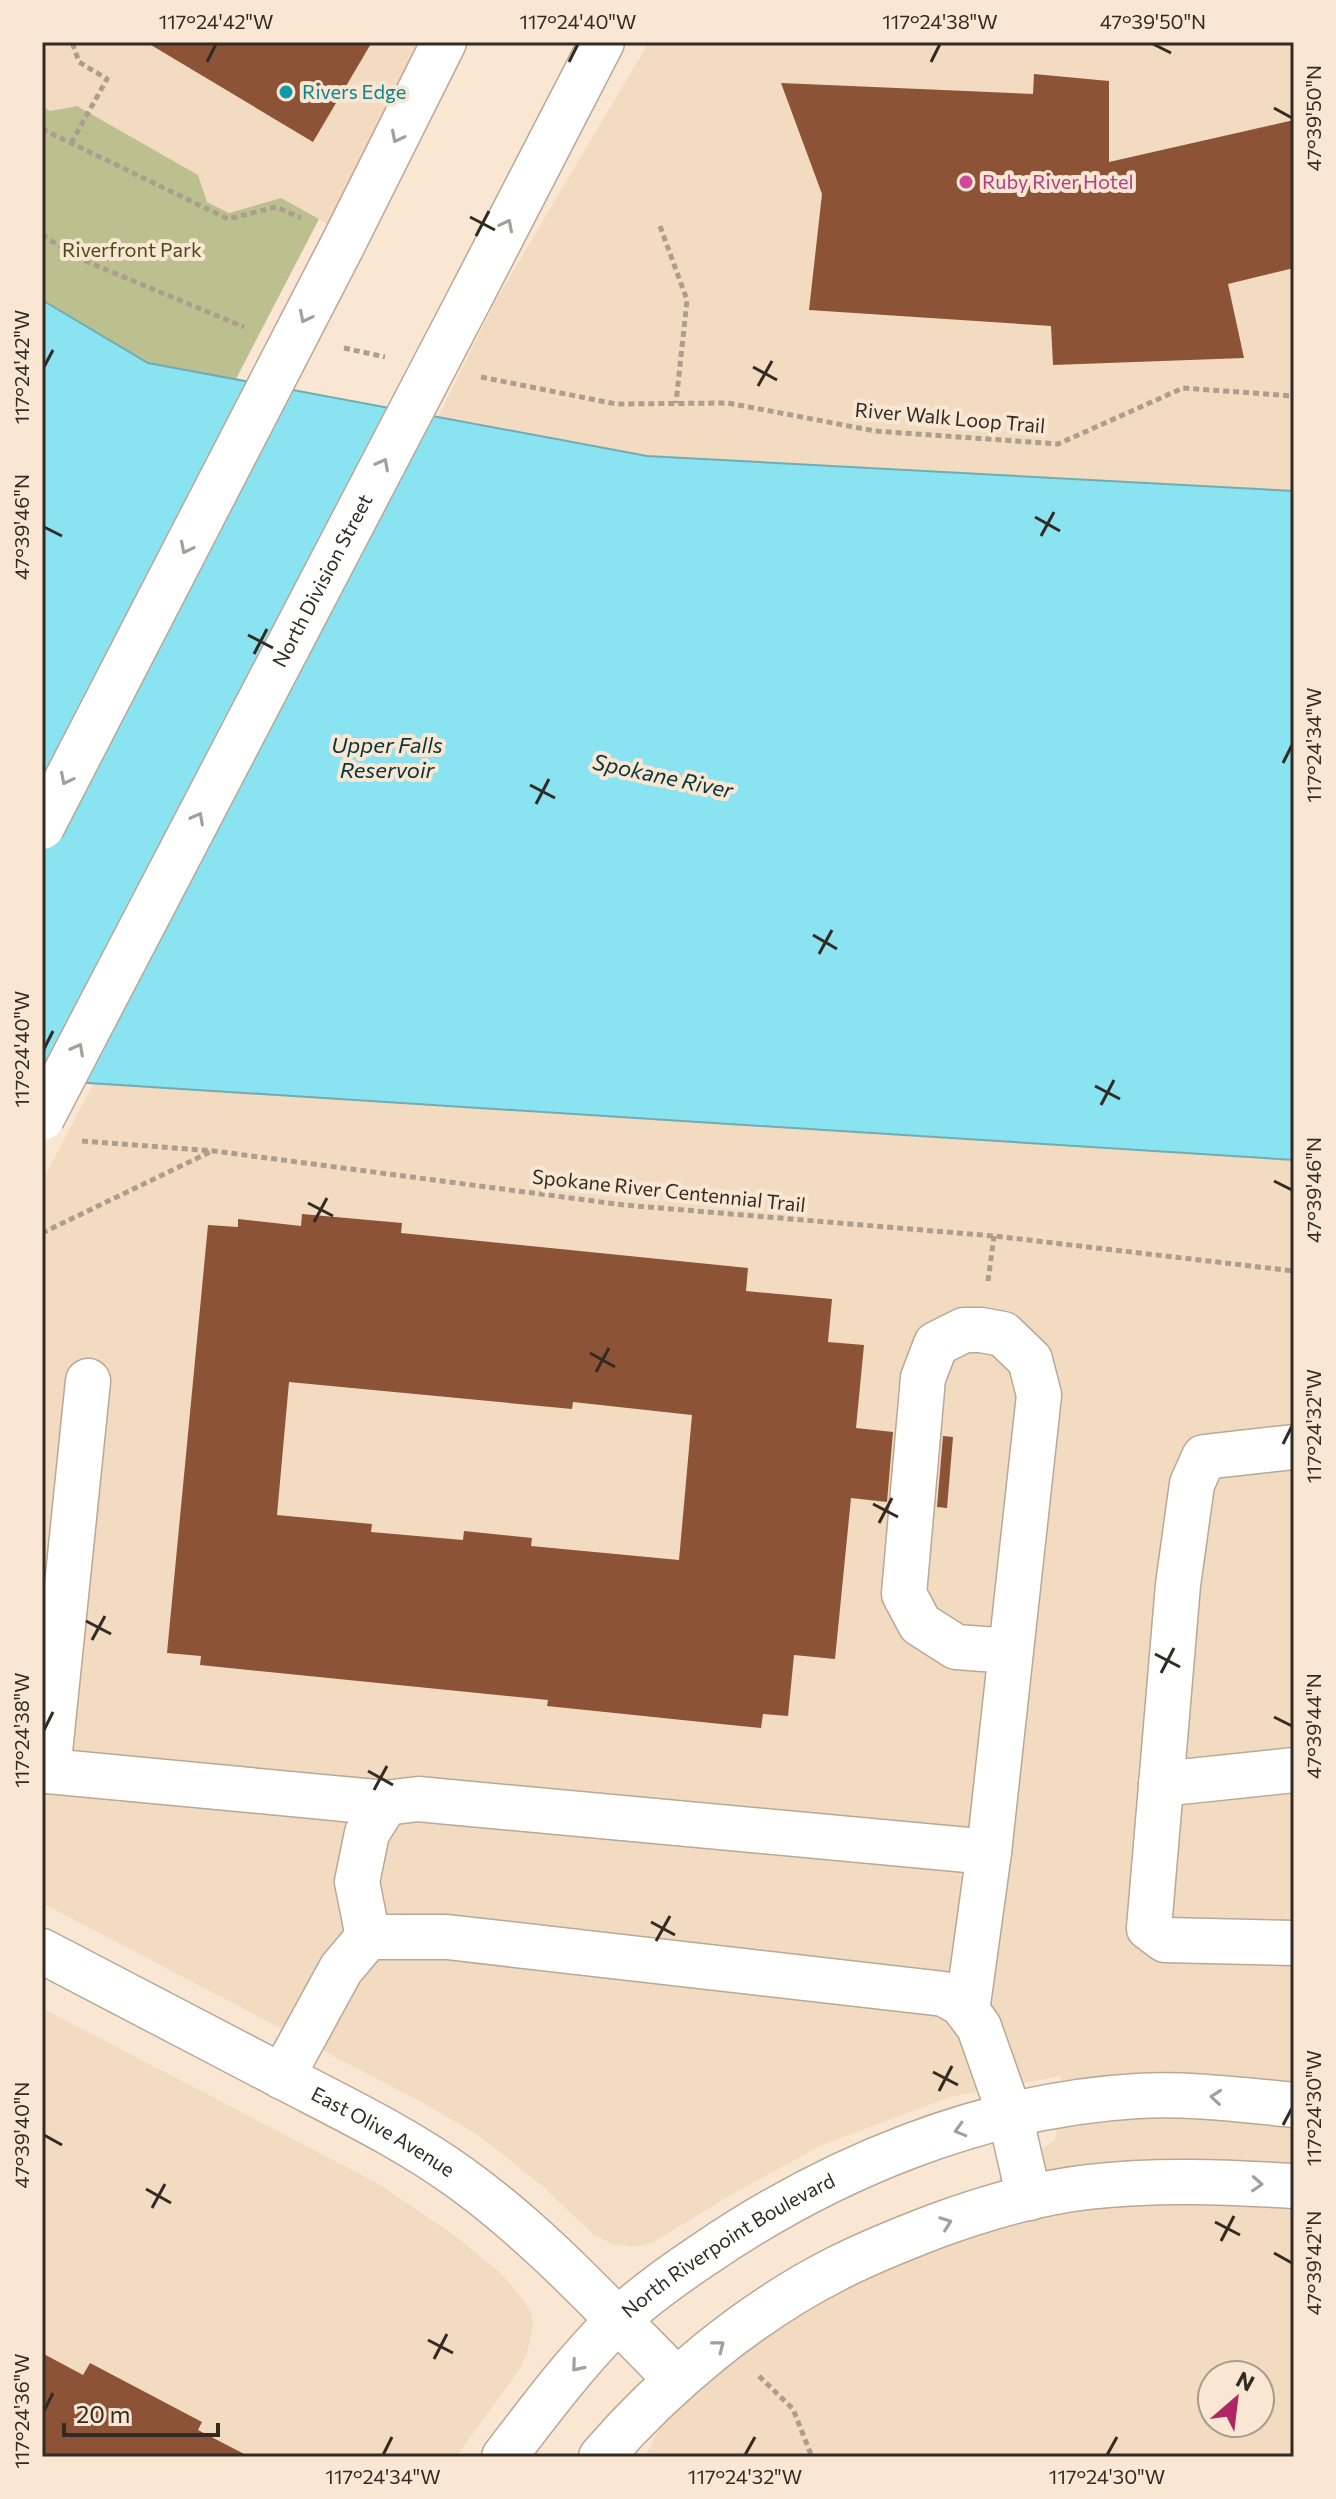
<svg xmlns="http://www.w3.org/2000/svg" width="1336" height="2499" viewBox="0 0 1336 2499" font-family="Commissioner,sans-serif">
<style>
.built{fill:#f3dbc1;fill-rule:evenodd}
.green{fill:#bcc08e}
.water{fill:#8ae3f0;stroke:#70acb3;stroke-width:2}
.building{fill:#8c5336;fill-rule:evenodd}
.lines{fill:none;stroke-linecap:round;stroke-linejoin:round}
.minor-casing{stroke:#b9a896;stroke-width:47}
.major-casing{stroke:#b9a896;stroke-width:47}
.path{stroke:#ac9e8f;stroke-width:5;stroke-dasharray:6 4;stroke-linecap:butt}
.minor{stroke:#fff;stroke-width:44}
.major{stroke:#fff;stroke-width:44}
.major-bridge-casing{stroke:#b9a896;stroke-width:47;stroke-linecap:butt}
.major-bridge{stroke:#fff;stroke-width:44}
.oneway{stroke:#a3a09c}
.ticks{fill:none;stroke:#322b24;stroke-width:3}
.culture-dot{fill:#0f9aa8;stroke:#f9e7d3;stroke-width:3}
.hotel-dot{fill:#d1479c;stroke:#f9e7d3;stroke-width:3}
.labels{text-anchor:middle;stroke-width:8;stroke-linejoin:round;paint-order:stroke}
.culture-label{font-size:20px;fill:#0d838f;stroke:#f9e7d3;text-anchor:start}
.hotel-label{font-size:20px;fill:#b23c85;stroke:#f9e7d3;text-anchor:start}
.park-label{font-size:20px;fill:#484a18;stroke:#f9e7d3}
.street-label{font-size:20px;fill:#322b24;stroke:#f9e7d3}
.water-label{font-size:22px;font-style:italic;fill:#07343a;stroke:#f9e7d3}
.neatline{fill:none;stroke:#322b24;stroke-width:3}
.ticks-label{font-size:20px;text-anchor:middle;fill:#322b24}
</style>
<rect width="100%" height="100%" fill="#f9e7d3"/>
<g class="built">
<polygon points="42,42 424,42 331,226 281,198 229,213 207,202 198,175 77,106 50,111 42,106"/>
<polygon points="649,42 1294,42 1294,491 647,456 438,417 496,300"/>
<path d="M94,1083L1294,1160V2457H645L673,2402L1055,2140L1061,2076L950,2097L822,2145L729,2196L652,2243L633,2247L613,2244L594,2235L540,2184L478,2135L425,2104L42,1903V1181ZM1212,2375H1260V2423H1212Z"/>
<polygon points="42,2008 379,2184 458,2238 504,2276 524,2301 531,2313 533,2325 527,2353 519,2370 456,2457 42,2457"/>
</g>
<polygon class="green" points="42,106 50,111 77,106 198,175 207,202 229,213 281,198 319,219 236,379 148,363 42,300"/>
<polygon class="water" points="42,300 148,363 647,456 1294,491 1294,1160 42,1080"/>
<g class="building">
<polygon points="146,42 372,42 313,142"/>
<polygon points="1034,74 1109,81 1109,162 1294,120 1294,268 1228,284 1244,358 1053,365 1051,326 809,310 822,194 781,83 1033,94"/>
<path d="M302,1214L402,1223L401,1233L748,1268L746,1291L832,1299L828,1342L864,1345L856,1428L893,1432L887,1502L851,1498L835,1659L794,1655L788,1716L763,1714L761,1728L721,1724L547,1706L548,1700L200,1665L201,1656L167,1653L208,1225L238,1227V1219L301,1226ZM289,1382L572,1409L573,1402L692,1415L679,1560L531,1546L532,1538L464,1531L463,1540L371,1532L372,1524L277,1515Z"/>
<polygon points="943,1436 953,1437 947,1508 937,1507"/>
<polygon points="42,2353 83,2375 90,2363 202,2422 198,2430 250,2457 42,2457"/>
</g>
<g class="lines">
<defs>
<g id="minor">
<polyline points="88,1381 48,1771 386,1803"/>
<polyline points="1294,1447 1204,1457 1192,1484 1178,1585 1149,1928 1165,1940 1294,1943"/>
<polyline points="1161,1784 1294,1770"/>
<polyline points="989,1852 1039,1395 1030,1360 1003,1334 981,1330 964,1330 936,1344 923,1378 904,1594 920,1624 956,1647 1011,1651"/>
<polyline points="368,1937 357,1882 367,1833 386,1803 418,1799 989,1852 967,2011"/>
<path id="s1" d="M42,1951C123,1993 204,2036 285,2078C344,2109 405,2138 459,2177C540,2235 607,2310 677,2380"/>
<polyline points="282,2077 341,1969 368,1937 447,1937 944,1994 962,2004 979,2027 1010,2115 1029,2198"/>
<path id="s2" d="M504,2457C539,2411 575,2363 616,2322C642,2297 673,2275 703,2255C830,2168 982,2105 1137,2096C1189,2093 1242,2100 1294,2105"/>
<path d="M601,2457C664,2384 749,2313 836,2269C869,2252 902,2239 936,2226C985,2208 1036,2193 1088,2187C1157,2179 1226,2182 1294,2186"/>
</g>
<g id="major">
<polyline points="341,248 444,42"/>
<polyline points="472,294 602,42"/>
</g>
</defs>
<use href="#minor" class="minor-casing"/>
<use href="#major" class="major-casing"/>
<g class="path">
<polyline points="42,129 228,219 276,207 301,218"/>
<polyline points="71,143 107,79 79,62 72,42"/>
<polyline points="660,226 687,300 676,403"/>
<polyline points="42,235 78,258 244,327"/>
<polyline points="344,348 385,357"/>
<polyline points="481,377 616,404 728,403 875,431 1058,444 1183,388 1294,396"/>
<polyline points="82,1141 214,1151 624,1205 994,1236 1294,1271"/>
<polyline points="42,1233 210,1152"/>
<polyline points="988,1281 994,1236"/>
<polyline points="759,2376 793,2409 812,2457"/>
</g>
<use href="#minor" class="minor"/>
<use href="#major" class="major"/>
<defs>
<g id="major-bridge">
<polyline points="42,827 341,248"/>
<path id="s3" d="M42,1118L472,294"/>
</g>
</defs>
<use href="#major-bridge" class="major-bridge-casing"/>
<use href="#major-bridge" class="major-bridge"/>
</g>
<defs><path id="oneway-chevron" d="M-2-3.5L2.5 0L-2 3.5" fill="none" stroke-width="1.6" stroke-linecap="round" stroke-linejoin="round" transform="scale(2)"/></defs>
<g class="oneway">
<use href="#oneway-chevron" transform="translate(397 137) rotate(117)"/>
<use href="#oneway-chevron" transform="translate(507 225) rotate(-63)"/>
<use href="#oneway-chevron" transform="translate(305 317) rotate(117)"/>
<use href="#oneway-chevron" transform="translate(383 464) rotate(-62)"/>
<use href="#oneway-chevron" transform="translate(186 548) rotate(117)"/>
<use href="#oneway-chevron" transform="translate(66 779) rotate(117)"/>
<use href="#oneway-chevron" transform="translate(198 818) rotate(-62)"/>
<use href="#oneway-chevron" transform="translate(78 1049) rotate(-62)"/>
<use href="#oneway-chevron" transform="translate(1216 2097) rotate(-175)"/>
<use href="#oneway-chevron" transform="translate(960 2130) rotate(164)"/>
<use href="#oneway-chevron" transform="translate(1257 2184) rotate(3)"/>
<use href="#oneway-chevron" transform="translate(946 2223) rotate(-20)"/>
<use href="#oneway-chevron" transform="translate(719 2346) rotate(-38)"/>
<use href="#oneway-chevron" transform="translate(577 2366) rotate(130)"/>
</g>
<path class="ticks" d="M1153,44L1171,53M207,62L216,44M569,62L578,44M931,62L940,44M1274,108L1292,118M470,217L495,230M476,236L489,211M44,367L53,350M753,367L777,380M758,386L772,361M1035,517L1060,531M44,527L62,536M1041,536L1054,512M248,635L273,648M254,654L267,629M1283,763L1292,745M530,785L555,798M536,804L549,779M813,935L837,949M819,954L832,930M44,1049L53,1031M1095,1086L1120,1099M1101,1105L1114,1080M1274,1181L1292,1190M308,1203L333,1216M314,1222L327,1198M590,1353L615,1367M596,1372L609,1348M1283,1444L1292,1426M873,1504L898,1517M879,1523L892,1498M86,1621L111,1634M92,1640L105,1616M1155,1654L1180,1667M1161,1673L1174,1648M1274,1717L1292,1726M44,1730L53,1712M368,1771L393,1785M374,1790L387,1766M651,1922L675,1935M656,1941L670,1916M933,2072L958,2085M939,2091L952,2066M1283,2125L1292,2108M44,2135L62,2145M146,2189L171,2203M152,2208L165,2184M1215,2222L1240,2235M1221,2241L1234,2216M1274,2253L1292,2263M428,2340L453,2353M434,2359L447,2334M44,2411L53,2393M383,2455L392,2437M745,2455L755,2437M1107,2455L1117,2437"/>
<circle class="culture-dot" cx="286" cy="92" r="8"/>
<circle class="hotel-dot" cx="966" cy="182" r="8"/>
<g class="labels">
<g class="culture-label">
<text x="302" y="99">Rivers Edge</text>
</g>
<g class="hotel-label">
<text x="982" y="189">Ruby River Hotel</text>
</g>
<g class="park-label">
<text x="132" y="257">Riverfront Park</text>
</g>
<g class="street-label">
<text transform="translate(950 418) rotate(5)" y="7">River Walk Loop Trail</text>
<text dy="7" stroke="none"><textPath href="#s3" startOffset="606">North Division Street</textPath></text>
<text transform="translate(669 1191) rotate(6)" y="7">Spokane River Centennial Trail</text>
<text dy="7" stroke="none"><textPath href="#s1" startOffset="386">East Olive Avenue</textPath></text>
<text dy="7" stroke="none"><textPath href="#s2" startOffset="312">North Riverpoint Boulevard</textPath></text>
</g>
<g class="water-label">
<text x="387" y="753">Upper Falls<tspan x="387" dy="25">Reservoir</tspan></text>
<text transform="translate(663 776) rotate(12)" y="8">Spokane River</text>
</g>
</g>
<rect width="1336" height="2499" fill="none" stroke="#f9e7d3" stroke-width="88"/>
<g transform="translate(1236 2399) rotate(28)"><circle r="38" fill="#f9e7d3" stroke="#a99c8d" stroke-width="2"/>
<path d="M0-6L14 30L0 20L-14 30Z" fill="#b02563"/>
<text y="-12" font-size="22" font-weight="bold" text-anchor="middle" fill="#322b24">N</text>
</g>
<path d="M64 2423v12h154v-12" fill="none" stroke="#322b24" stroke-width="4"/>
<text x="76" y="2423" font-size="24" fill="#322b24" stroke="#f9e7d3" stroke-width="6" paint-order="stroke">20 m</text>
<rect x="44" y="44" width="1248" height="2411" class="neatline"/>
<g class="ticks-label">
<text x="216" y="29">117°24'42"W</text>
<text x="578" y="29">117°24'40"W</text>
<text x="940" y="29">117°24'38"W</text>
<text x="1153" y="29">47°39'50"N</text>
<text transform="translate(1314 118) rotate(-90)" y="7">47°39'50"N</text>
<text transform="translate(22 367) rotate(-90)" y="7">117°24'42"W</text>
<text transform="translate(22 527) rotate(-90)" y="7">47°39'46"N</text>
<text transform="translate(1314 745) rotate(-90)" y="7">117°24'34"W</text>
<text transform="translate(22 1049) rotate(-90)" y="7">117°24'40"W</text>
<text transform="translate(1314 1190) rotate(-90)" y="7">47°39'46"N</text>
<text transform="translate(1314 1426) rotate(-90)" y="7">117°24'32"W</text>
<text transform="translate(1314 1726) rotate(-90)" y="7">47°39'44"N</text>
<text transform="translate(22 1730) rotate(-90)" y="7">117°24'38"W</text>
<text transform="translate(1314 2108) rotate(-90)" y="7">117°24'30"W</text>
<text transform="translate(22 2135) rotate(-90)" y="7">47°39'40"N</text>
<text transform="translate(1314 2263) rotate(-90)" y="7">47°39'42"N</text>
<text transform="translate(22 2411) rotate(-90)" y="7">117°24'36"W</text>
<text x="383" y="2484">117°24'34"W</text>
<text x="745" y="2484">117°24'32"W</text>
<text x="1107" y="2484">117°24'30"W</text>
</g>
</svg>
